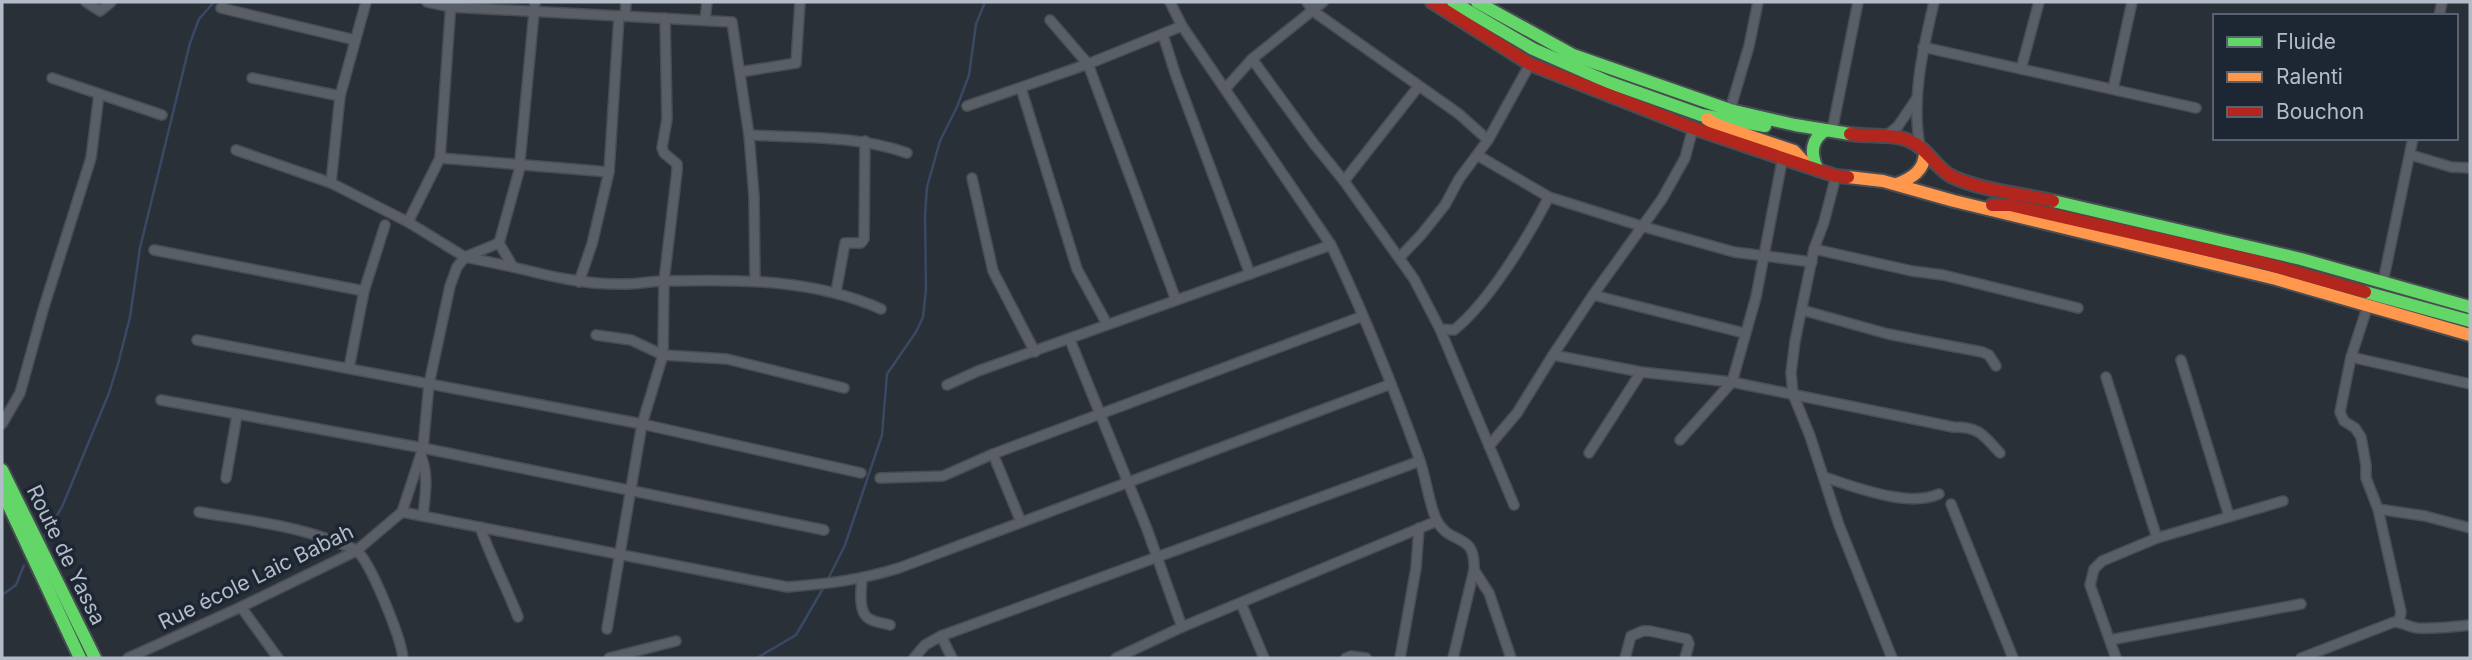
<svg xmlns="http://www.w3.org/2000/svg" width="2472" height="660" viewBox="0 0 2472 660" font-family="Inter,sans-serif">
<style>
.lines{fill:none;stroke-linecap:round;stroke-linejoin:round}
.stream{stroke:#384963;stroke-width:2.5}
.street-casing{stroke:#484c53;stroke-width:12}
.fast-casing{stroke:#484c53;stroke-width:16}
.slow-casing{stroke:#484c53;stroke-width:16}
.jam-casing{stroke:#484c53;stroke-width:16}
.street{stroke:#5a5e66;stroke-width:9}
.fast{stroke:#63d668;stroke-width:12}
.slow{stroke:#ff974d;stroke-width:12}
.jam{stroke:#b3261e;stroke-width:12}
.labels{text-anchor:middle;stroke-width:7;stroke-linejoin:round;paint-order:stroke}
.street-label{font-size:21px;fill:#b4bcc9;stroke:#1d2633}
</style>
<rect width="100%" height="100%" fill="#2a3038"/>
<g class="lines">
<g class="stream">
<polyline points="42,540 62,507 109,393 118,364 130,317 140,248 190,43 199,19 214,2"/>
<polyline points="828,579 845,545 882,435 887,374 916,332 923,317 926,289 925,215 927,187 940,141 957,107 969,75 976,24 985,2"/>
<polyline points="2,595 16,585 24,565"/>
<polyline points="757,658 796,635 825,585"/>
</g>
<defs>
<g id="street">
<polyline points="86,2 100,11 111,2"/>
<polyline points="427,2 450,7 732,22 749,135 754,196 755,281"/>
<path d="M1170,2L1182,26L1331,245C1364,314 1393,386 1419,458C1426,477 1428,500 1436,519C1449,547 1476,530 1474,570L1453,658"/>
<polyline points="1307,2 1313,11 1459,114 1488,140"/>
<polyline points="221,8 355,40"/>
<polyline points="625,16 626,2"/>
<polyline points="2439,16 2442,2"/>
<polyline points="705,20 707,2"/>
<polyline points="1050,20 1088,64 1176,300"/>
<polyline points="1163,35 1175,73 1250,274"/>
<polyline points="1923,47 2196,108"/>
<polyline points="1252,59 1314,144 1344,181 1414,279 1440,329 1514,505"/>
<polyline points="2021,69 2039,2"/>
<polyline points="740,72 796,63 800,2"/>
<polyline points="52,78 162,115"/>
<polyline points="252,78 340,96"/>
<polyline points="1021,88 1077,269 1107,324"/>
<polyline points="1225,89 1252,59 1323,2"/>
<polyline points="2113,89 2132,2"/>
<polyline points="967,106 1088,64 1182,26"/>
<polyline points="1730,110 1749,46 1758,2"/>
<polyline points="1832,131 1858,2"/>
<path d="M749,135C802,138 857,135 907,153"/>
<polyline points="1885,137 1898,126 1917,98"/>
<path d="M1920,146C1911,98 1923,49 1934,2"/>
<polyline points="236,150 331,183 408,222 465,257 513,267"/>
<polyline points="1477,155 1549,197 1641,226 1734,252 1812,262"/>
<polyline points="2411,155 2451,167 2470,168"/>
<polyline points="440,158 609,172"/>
<polyline points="1836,176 1824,222 1814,249 1795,341 1791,373 1793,394 1810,436 1839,525 1892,658"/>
<polyline points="972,178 993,271 1035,352"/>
<polyline points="1344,181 1418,87"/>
<polyline points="331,183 340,96 366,2"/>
<polyline points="408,222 440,158 451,2"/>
<path d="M499,243L513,267C549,276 586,285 623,284C638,284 652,281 666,281C739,279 814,279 881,309"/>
<polyline points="499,243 519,171 535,2"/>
<polyline points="1814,249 1912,271 1943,275 2078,308"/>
<polyline points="154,250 364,291"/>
<polyline points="1400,257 1421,235 1445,205 1459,179 1488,140 1530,64"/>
<polyline points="579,282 592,244 609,172 619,16"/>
<polyline points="2383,282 2413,138"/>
<polyline points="836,292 845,243 861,243 864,239 865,141"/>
<polyline points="1593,295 1744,333"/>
<polyline points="2368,305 2351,357 2340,412 2344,421 2355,428 2361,437 2366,465 2366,478 2378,509 2401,612 2399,622"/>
<polyline points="1802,310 1888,334 1982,352 1989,355 1996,366"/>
<path d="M1440,329L1454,330C1489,302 1528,237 1549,197"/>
<polyline points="596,335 631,340 663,355 727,359 844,388"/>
<polyline points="197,340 642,424 861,473"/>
<polyline points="1070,340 1147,529 1182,627"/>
<path d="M1553,355L1641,372L1732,382L1953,427C1980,427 1983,435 2000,453"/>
<polyline points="2351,357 2470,384"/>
<polyline points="2181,360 2229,516"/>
<polyline points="349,368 364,291 385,225"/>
<polyline points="2106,377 2157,538"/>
<polyline points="947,385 978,371 1331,245"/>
<polyline points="161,400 423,448 824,530"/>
<polyline points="2,424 20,393 43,310 91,158 99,94"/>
<polyline points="1680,440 1732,382 1756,297 1783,156"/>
<polyline points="1489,446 1517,413 1553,355 1593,295 1662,199 1685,158 1693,128"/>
<polyline points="1589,453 1641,372"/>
<polyline points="993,454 1021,522"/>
<path d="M421,456C429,475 425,496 423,516"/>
<path d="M1824,477C1855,487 1908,508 1939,494"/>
<polyline points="226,478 237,415"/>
<polyline points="880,478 943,476 993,454 1363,316"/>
<polyline points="1951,504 2013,658"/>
<polyline points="2378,509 2425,516 2470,528"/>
<path d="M199,512C245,520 292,525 336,542C342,545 351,547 356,550C371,562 401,638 403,658"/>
<path d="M402,512L787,587C827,584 860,580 899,568L1391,384"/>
<path d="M480,527C491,558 506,586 518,617"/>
<polyline points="1474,570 1489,593 1511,658"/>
<path d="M862,579C861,589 858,611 868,618C873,622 883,623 890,625"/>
<polyline points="1241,603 1264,658"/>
<polyline points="241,607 278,658"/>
<polyline points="607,629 642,424 663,355 664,281 677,171 677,164 664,153 662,148 667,119 665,18"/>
<polyline points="941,636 952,658"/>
<polyline points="2110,640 2301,604"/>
<polyline points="128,658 241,607 356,551 402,512 423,448 429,384 450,286 457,267 465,257 499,243"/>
<polyline points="609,658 676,641"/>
<polyline points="914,658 925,645 941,636 1420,461"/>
<polyline points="1116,658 1182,627 1437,521"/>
<polyline points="1346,658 1351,656 1366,658"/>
<polyline points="1400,658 1416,568 1419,528"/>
<polyline points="1625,658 1631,636 1643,631 1650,631 1687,639 1689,644 1685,658"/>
<polyline points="2116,658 2090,585 2094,569 2102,561 2157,538 2283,501"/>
<path d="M2301,658L2394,622C2403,622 2408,627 2417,628C2435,629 2452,627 2470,625"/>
</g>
<g id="fast">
<polyline points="1453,2 1533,49 1608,82 1701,115 1765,126"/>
<polyline points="1477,2 1573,55 1730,110 1795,125 1850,134"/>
<path d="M1817,168C1810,153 1811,139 1826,130"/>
<polyline points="2053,201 2301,259 2470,307"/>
<polyline points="2365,292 2470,321"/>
<polyline points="2,470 95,658"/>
<polyline points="2,491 80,658"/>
</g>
<g id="slow">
<polyline points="1707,119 1717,125 1794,151 1804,162"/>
<polyline points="1848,177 1883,181 1954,201 2276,279 2470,335"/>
<path d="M1897,184C1912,178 1924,171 1925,153"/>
</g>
<g id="jam">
<polyline points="1432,2 1530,64 1693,128 1836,176 1848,177"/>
<path d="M1850,134C1869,137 1892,133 1910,141C1927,148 1935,167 1951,176C1979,190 2022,194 2053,201"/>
<polyline points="1992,205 2010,205 2260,262 2365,292"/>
</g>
</defs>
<use href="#street" class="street-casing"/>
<use href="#fast" class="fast-casing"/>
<use href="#slow" class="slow-casing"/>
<use href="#jam" class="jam-casing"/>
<use href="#street" class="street"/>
<use href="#fast" class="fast"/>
<use href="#slow" class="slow"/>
<use href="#jam" class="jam"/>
</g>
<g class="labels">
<g class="street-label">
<text transform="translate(66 555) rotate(64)" y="7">Route de Yassa</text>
<text transform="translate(256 577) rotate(-26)" y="7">Rue école Laic Babah</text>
</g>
</g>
<rect width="2472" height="660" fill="none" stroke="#b4bcc9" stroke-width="7"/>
<rect x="2213" y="14" width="245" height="126" fill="#1d2633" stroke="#59626f" stroke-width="2"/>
<rect x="2227" y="37" width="35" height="10" fill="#63d668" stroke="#59626f" stroke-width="2"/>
<text x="2276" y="49" font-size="21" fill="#b4bcc9">Fluide</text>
<rect x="2227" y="72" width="35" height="10" fill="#ff974d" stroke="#59626f" stroke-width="2"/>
<text x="2276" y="84" font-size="21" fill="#b4bcc9">Ralenti</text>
<rect x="2227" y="107" width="35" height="10" fill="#b3261e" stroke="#59626f" stroke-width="2"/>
<text x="2276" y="119" font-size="21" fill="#b4bcc9">Bouchon</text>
</svg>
